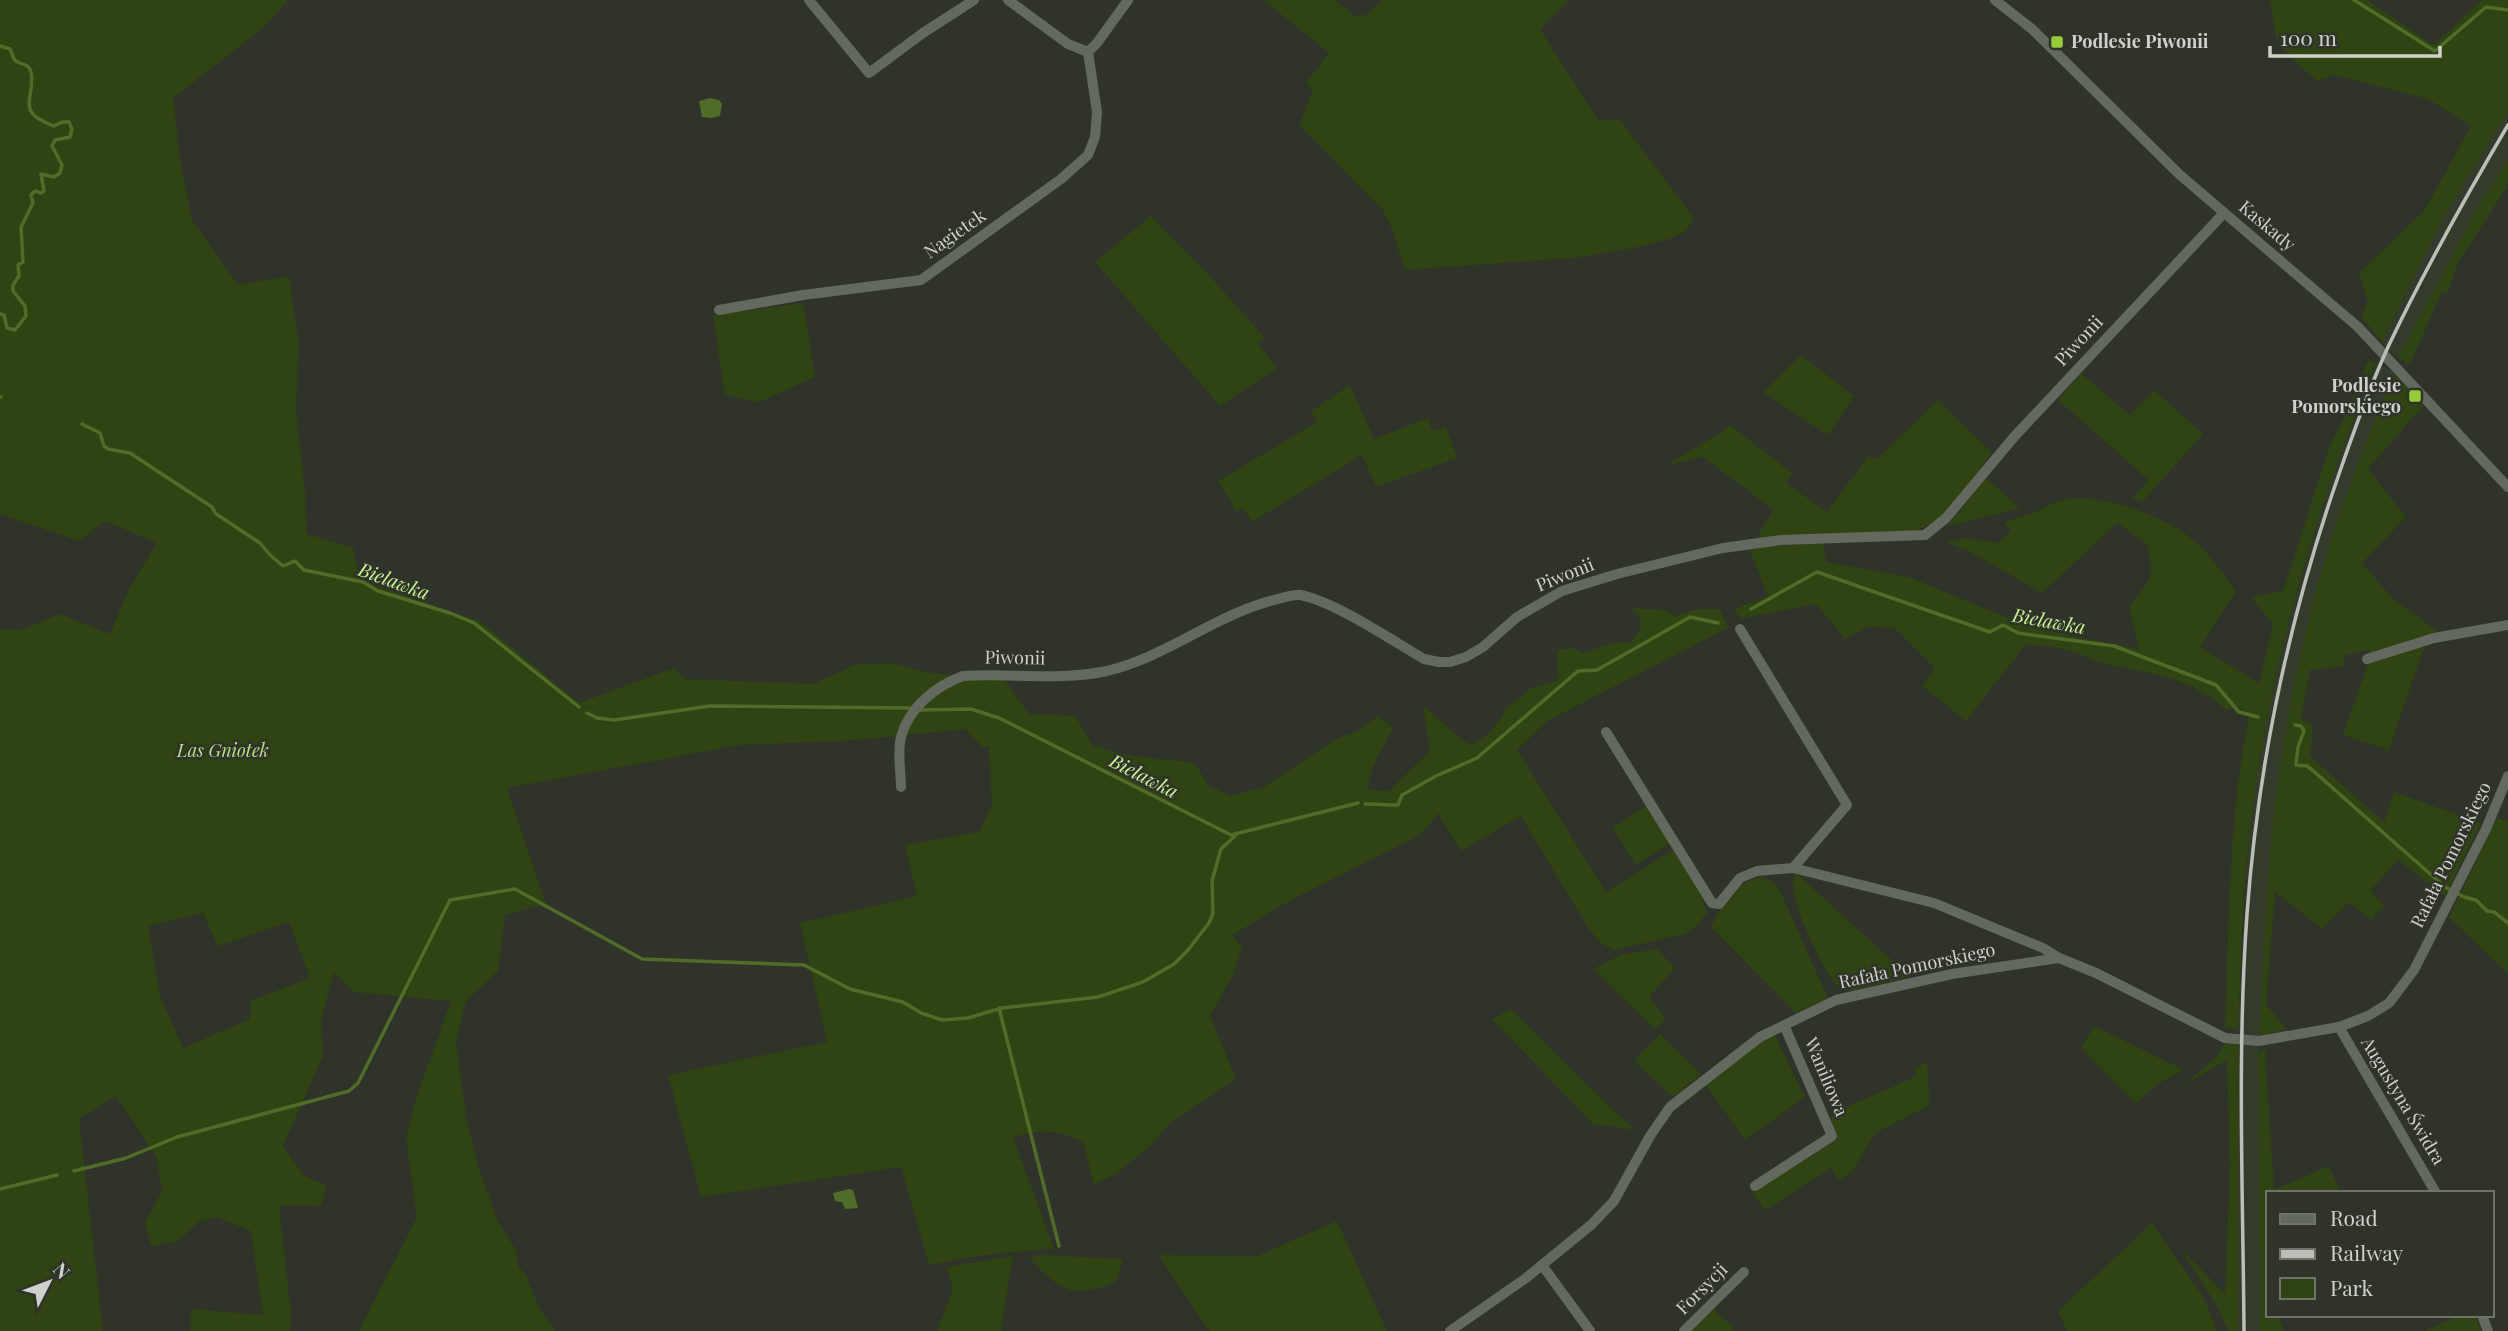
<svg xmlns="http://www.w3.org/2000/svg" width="2508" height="1331" viewBox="0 0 2508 1331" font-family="'Playfair Display',serif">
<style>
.built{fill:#343b2c}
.green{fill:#304313;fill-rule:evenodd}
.water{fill:#516c28}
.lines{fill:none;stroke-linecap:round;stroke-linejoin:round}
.stream{stroke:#516c28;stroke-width:3.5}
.minor{stroke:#64695f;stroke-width:10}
.rail{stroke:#bcbfb8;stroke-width:3.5}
.poi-dot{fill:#96cc3a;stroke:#2f332a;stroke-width:2.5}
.labels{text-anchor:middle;stroke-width:5;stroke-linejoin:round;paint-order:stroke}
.poi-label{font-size:18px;font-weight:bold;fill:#cfd2cc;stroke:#2f332a;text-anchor:start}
.street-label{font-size:18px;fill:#cfd2cc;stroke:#2f332a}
.park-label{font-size:18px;font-style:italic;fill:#b7e082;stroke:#2f332a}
.water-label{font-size:19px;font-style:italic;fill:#c9f393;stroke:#2f332a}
</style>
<rect width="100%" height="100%" fill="#2f332a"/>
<g class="built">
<polygon points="2508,111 2508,158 2477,208 2398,358 2382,342 2444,216"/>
<polygon points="2376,363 2395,373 2347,496 2312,605 2287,729 2275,808 2258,1052 2260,1331 2238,1331 2238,1029 2248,849 2257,776 2269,707 2289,623 2331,478"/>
</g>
<g class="green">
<path d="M0,0H288L262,29L173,98L180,159L192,220L238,285L289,276L299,344L296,411L305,492L307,534L353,548L360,580L481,622L579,703L674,668L685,679L813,684L857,664L892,663L925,672L955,676L946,680L897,736L842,741L739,745L507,788L546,904L505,915L498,971L466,1001L456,1042L466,1116L479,1169L498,1222L516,1250L518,1266L526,1275L539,1308L555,1331H359L417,1217L406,1139L416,1098L451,1001L354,992L334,973L321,1019L323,1056L283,1146L304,1176L327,1186L321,1206L279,1205L291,1314L290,1331H190L191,1309L263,1315L251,1231L217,1217L200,1221L178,1241L151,1246L145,1223L162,1191L157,1158L116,1096L79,1119L103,1331H0V629L21,630L60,614L110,634L129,589L157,543L105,521L79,541L0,514ZM203,913L218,946L289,922L310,978L250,1001V1019L183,1048L160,996L148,926Z"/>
<polygon points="1264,0 1335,0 1355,16 1366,15 1383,0 1569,0 1540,29 1598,120 1620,120 1694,218 1686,231 1669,239 1633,248 1573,258 1405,270 1392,229 1383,210 1299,125 1313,90 1306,83 1329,53"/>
<polygon points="2270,0 2367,0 2432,44 2437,43 2481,0 2508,0 2508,111 2444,216 2382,342 2361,316 2368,301 2359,273 2424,211 2471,126 2428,99 2334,75 2317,81 2290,57 2276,37"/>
<polygon points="2508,158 2508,185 2458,263 2448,292 2441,293 2410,365 2398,358 2477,208"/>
<polygon points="1151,216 1207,273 1264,337 1258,344 1277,368 1220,406 1095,262"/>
<polygon points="803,303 815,377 759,402 725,395 713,315"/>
<polygon points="1801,355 1854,396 1828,435 1763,392"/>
<path d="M2368,360L2376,363C2313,514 2264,685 2248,849C2242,908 2241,969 2238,1029L2225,1027C2229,924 2228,818 2249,717L2235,704L2228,711C2189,677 2158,675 2110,665C2097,662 2086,656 2074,652C2059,647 2042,646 2026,644L1966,721L1922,686L1935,668L1895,628L1868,627L1845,639L1816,604L1741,619L1734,609L1768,597L1749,548L1823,543L1826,562L1909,577L2032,628L2139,649L2129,608C2149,578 2156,583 2147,544L2117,523L2042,593L1969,551L1947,543L1963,538L1998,543L2011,531L2004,522C2015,518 2025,516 2035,512C2043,509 2051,503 2060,501C2100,491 2170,517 2199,545C2213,558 2224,576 2236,591L2200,647L2259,683L2273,624L2251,597L2283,591L2329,448L2346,414Z"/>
<polygon points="2081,373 2130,415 2154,390 2203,434 2143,501 2132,499 2149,480 2058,400"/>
<path d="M2395,373L2423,406L2368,469L2406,517L2362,563L2395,601L2441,633L2425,644L2389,750L2343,735L2368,663L2370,649L2343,656L2345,666L2310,670L2301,719L2313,725L2310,756L2384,822L2394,792L2481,823L2445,896L2398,860L2370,891L2384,905L2371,920L2349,902L2322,929L2275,892L2266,1004L2286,1029L2264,1035L2259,1033C2264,959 2266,884 2274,811C2282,742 2295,674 2312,607C2331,527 2363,449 2395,373Z"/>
<polygon points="1350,385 1374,439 1428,418 1432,431 1446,428 1457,458 1376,487 1362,455 1252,522 1243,508 1237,512 1218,481 1317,422 1310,412"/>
<path d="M1938,400L1992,453C1969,482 1947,523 1910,532L1759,538V533L1774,510L1703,457L1666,465L1722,432L1730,425L1792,473L1786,483L1827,512L1868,456L1877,459Z"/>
<polygon points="1986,478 2020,508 1948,526"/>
<path d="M1631,608L1665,610L1674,616L1698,609H1720L1728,628L1547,721L1517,750L1606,892L1673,850L1699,890L1707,913L1696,926L1685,934L1614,950L1601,943L1589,929L1521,816L1461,851L1438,813L1422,834L1293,899L1232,935L1242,947L1234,973L1210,1016L1236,1079L1170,1123L1150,1146L1116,1174L1094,1184L1083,1142C1055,1129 1043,1129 1013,1137L1054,1249C1011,1251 971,1256 929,1265L901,1167L701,1197L668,1075L827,1042L800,923L917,896L905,845L979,832L992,805L989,746L982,747L965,729L904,735C916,712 936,685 963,678C975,675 991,678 1003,678L1029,714L1075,716L1093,746L1129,755L1195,763L1208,785L1230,796L1264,787L1338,738L1357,731L1378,716L1393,728L1373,766L1367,790L1389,791L1430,751L1423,705L1463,741L1472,745L1492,731L1507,707L1522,697L1527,690L1558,680L1557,650L1574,648L1583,653L1615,642L1629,643C1644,630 1645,620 1631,608Z"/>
<polygon points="1648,805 1670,843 1636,865 1612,828"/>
<polygon points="2497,818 2508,821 2508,974 2449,917"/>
<path d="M1796,873L1910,977L1850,991C1847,990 1842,989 1840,987C1824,977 1795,908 1793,889C1792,883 1794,879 1796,873Z"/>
<path d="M1762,877L1773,882L1780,891L1828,998L1796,1013L1711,927C1721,906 1737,880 1762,877Z"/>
<polygon points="1657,949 1675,968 1649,997 1666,1019 1655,1029 1593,969 1621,955"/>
<polygon points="1511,1009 1614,1111 1636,1130 1593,1124 1492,1019"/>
<polygon points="2094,1026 2184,1070 2159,1083 2136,1103 2081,1048"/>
<polygon points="1660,1034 1701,1074 1673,1097 1634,1061"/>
<polygon points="1774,1034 1805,1097 1745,1140 1706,1085 1760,1042"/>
<polygon points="2230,1042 2238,1045 2238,1331 2228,1331 2219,1309 2179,1247 2225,1294 2230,1166 2227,1060 2184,1085 2215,1058 2225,1044"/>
<polygon points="2265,1050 2274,1190 2329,1166 2341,1193 2268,1193 2268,1315 2278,1315 2284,1331 2260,1331 2258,1052"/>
<polygon points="1927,1063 1930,1105 1875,1133 1851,1173 1838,1180 1831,1168 1765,1210 1752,1192 1836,1140 1838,1136 1831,1121 1833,1113 1917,1076 1914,1068"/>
<polygon points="1337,1221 1387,1331 1209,1331 1158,1255 1257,1256"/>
<polygon points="2152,1223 2204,1298 2217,1331 2067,1331 2058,1311"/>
<path d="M1042,1255L1123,1259L1117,1281C1074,1301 1058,1290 1029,1257Z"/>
<polygon points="1013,1256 1001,1331 937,1331 953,1289 947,1267"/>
<polygon points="1712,1308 1735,1329 1731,1331 1689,1331"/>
<polygon points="2460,1315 2475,1315 2481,1331 2425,1331"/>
</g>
<g class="water">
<polygon points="710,98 719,100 722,104 720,116 711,118 702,117 699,101"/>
<polygon points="849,1189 853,1190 858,1208 845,1209 842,1202 835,1201 833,1193"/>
</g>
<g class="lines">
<g class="stream">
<polyline points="2354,0 2435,51 2486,7 2508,10"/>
<path d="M0,46L10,49C12,52 12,55 14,59C19,66 29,62 31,72C36,99 13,111 54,126L62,122H69L72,129L70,137L55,140L52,146L62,165L60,173L54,177L41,174L44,191L41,193L35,191L31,195L33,203L21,227L23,262L18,265L19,276L13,285V291L25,306L26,316L15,330L7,328L4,315L0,314"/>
<polyline points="0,397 1,397"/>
<polyline points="82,424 100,433 104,446 108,449 130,453 212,507 216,514 260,543 270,555 283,566 295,561 304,570 363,582 378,591 450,613 474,623 579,707"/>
<polyline points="1751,609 1817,572 1990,632 2003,625 2018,633 2114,646 2216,685 2239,712 2258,717"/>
<polyline points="920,710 971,709 999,718 1231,835 1358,803"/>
<polyline points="587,713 597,718 614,720 710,706 912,708"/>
<polyline points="2295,725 2301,726 2304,731 2298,747 2296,765 2307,766 2311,769 2445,887 2464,897 2476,900 2487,911 2494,912 2508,923"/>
<path d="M1365,804C1376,804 1386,805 1398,805L1402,795L1436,776L1477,758L1578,671L1597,670L1690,617L1718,623"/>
<polyline points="999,1008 1059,1246"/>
<polyline points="74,1171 126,1158 177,1137 349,1091 358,1083 450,900 515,889 642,959 804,965 850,989 903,1002 921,1013 942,1020 968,1018 1002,1008 1098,997 1143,982 1174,964 1188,950 1209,923 1213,913 1212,881 1221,849 1235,836"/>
<polyline points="0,1189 57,1175"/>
</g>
<g class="minor">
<polyline points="809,0 869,73 923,33 974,0"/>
<polyline points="1008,0 1068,44 1088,52"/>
<polyline points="1995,0 2032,29 2180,175 2358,327 2508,487"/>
<polyline points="1088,52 1097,43 1128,0"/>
<polyline points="719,310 803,295 921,280 1061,179 1088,155 1095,137 1097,112 1088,52"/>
<polyline points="1740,629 1847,805 1793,868"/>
<polyline points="2367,659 2434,638 2508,625"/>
<polyline points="1606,732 1712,903 1719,904 1740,878 1757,871 1793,868 1934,903 2043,948 2059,958"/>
<path d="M901,787C901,771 897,752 901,737C909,707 936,686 963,676C1011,673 1059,681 1107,671C1166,657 1215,615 1274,600C1283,598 1292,594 1300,595C1334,601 1393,641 1424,659L1439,662H1450L1466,657L1483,647L1517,617L1562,591L1617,574L1723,548L1781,540L1925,535L1946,518L2014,437L2224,213"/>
<polyline points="2339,1027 2436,1193"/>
<polyline points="1755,1186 1832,1136 1784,1025"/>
<polyline points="1542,1265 1590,1331"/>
<polyline points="2482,1315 2488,1331"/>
<polyline points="1450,1331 1526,1278 1591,1225 1614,1201 1650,1136 1670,1107 1760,1037 1836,1000 1952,974 2059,958 2096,973 2225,1038 2259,1041 2339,1027 2368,1016 2389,1003 2414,970 2486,829 2508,776"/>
<polyline points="1684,1331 1744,1272"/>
</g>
<path class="rail" d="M2244,1331C2243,1193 2237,1053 2247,914C2258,765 2289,618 2338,477C2353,433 2369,389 2388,347C2424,271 2465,198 2508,125"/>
</g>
<g class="poi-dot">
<rect x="2050" y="35" width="14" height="14" rx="3.5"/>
<rect x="2408" y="389" width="14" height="14" rx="3.5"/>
</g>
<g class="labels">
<g class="poi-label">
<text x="2071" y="48">Podlesie Piwonii</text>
<text x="2401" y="392" text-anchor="end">Podlesie<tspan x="2401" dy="21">Pomorskiego</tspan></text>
</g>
<g class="street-label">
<text transform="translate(2267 226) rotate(40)" y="6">Kaskady</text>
<text transform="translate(955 234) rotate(-35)" y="6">Nagietek</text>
<text transform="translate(2079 341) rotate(-47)" y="6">Piwonii</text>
<text transform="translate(1565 575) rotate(-22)" y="6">Piwonii</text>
<text transform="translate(1015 658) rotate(1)" y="6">Piwonii</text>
<text transform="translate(2451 855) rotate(-64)" y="6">Rafała Pomorskiego</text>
<text transform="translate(1917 966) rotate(-12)" y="6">Rafała Pomorskiego</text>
<text transform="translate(1826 1077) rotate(67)" y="6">Waniliowa</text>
<text transform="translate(2403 1101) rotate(59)" y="6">Augustyna Świdra</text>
<text transform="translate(1702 1289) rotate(-45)" y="6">Forsycji</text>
</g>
<g class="park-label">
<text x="223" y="757">Las Gniotek</text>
</g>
<g class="water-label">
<text transform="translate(394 581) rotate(20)" y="7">Bielawka</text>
<text transform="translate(2049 621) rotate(10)" y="7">Bielawka</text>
<text transform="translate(1144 776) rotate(27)" y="7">Bielawka</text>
</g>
</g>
<rect x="2266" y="1191" width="228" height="126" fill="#2f332a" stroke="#6f736b" stroke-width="2"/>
<rect x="2280" y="1214" width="35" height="10" fill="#64695f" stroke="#6f736b" stroke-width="2"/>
<text x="2330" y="1226" font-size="21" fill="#cfd2cc">Road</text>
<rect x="2280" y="1249" width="35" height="10" fill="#bcbfb8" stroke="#6f736b" stroke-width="2"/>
<text x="2330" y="1261" font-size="21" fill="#cfd2cc">Railway</text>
<rect x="2280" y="1278" width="35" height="21" fill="#304313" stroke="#6f736b" stroke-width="2"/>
<text x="2330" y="1296" font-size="21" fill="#cfd2cc">Park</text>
<g transform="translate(49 1282) rotate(48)" stroke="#2f332a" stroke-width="5" paint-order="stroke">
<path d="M0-5L12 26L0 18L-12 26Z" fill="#cfd2cc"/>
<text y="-10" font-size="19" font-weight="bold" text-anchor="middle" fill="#cfd2cc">N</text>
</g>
<path d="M2270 46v10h170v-10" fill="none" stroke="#cfd2cc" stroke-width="3.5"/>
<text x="2280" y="46" font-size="21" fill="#cfd2cc" stroke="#2f332a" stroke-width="5" paint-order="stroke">100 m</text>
</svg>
